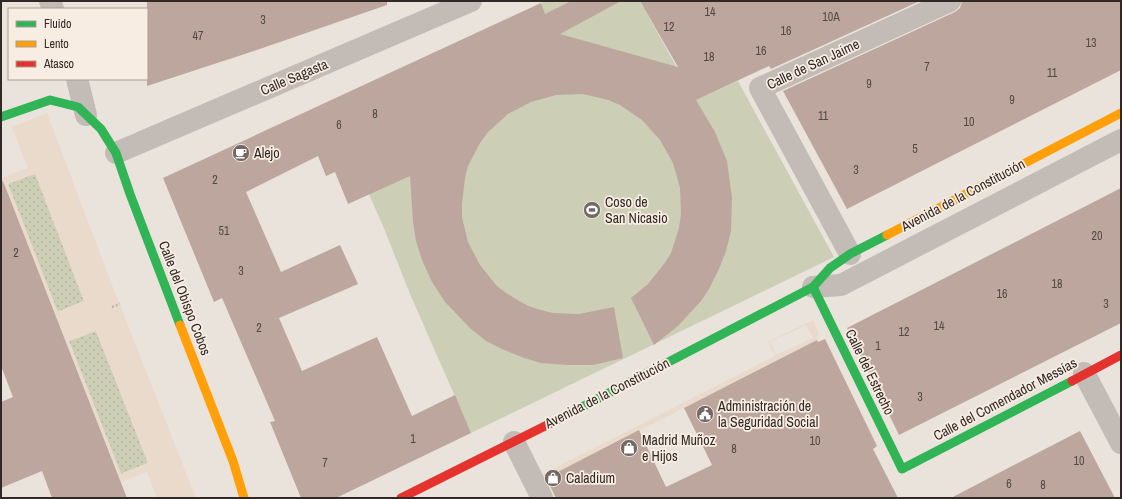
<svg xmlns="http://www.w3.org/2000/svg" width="1122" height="499" viewBox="0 0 1122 499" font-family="'Archivo Narrow',sans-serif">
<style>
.grass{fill:url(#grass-dots)}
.pitch{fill:#cccfb6}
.plaza{fill:#e9dacb;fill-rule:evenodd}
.building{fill:#bda69e}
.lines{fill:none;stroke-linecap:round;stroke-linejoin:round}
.path{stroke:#bbb3ae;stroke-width:2.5;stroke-dasharray:2 2;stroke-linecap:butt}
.street{stroke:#c2bbb6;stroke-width:22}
.fast{stroke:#30b455;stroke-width:9}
.slow{stroke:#ff9f0a;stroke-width:9}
.jam{stroke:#e5322d;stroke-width:9}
.labels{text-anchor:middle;stroke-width:3.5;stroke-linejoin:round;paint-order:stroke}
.number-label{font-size:12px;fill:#554843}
.street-label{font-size:14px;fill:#322825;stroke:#f8ede2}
.poi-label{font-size:14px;fill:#322825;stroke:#f8ede2;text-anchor:start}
</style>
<defs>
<pattern id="grass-dots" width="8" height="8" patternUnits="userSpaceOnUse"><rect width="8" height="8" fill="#cccfb6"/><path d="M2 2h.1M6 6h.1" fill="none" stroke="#b0b29c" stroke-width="1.8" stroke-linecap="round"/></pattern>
</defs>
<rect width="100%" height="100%" fill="#eae3dc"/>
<g class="grass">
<polygon points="35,173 84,301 57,312 8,184"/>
<polygon points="96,331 148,463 121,474 69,341"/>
</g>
<polygon class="pitch" points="546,1 640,1 695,100 738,81 834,257 471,433 410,294 383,226 360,174 414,63"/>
<g class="plaza">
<path d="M47,113L112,285L196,498H157L147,472L121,482L1,178L28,168L12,127ZM35,174L84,301L58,312L8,184ZM96,331L148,463L121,474L69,341Z"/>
<path d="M813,320L819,333L817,340L546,478L543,477L541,475L775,356L768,342ZM806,325L813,338L776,355L770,342Z"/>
</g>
<g class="building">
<polygon points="147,1 387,1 387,5 254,51 147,86"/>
<polygon points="571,1 621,1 560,34 678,67 640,1 920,1 771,69 769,66 696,100 715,132 727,161 732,198 731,231 726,251 719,269 709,289 701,301 678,326 654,345 631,298 648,284 664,264 671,253 679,228 681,214 680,188 673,163 660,140 642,120 620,105 608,100 583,94 556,95 531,102 508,114 488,132 480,143 468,166 465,178 462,204 462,217 468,242 480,265 496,285 506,293 528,306 541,310 553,313 579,314 614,307 623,358 593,365 567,365 541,363 524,358 502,349 486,341 471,329 445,302 432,282 422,260 416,241 413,222 410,176 348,204 335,172 326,176 318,156 246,192 281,272 340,245 358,284 279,318 302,371 377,337 412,416 455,395 471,433 336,498 301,498 270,422 275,421 222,298 214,302 163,178 541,3 545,14"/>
<polygon points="962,1 1121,1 1121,70 847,209 783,91 955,12 960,8"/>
<polygon points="3,181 60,327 127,498 52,498 42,471 1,488 1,402 13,397 1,366 1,182"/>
<polygon points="1121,188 1121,323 899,435 847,328"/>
<polygon points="825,339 877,446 873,449 898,498 556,498 546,478 639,430 666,487 712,465 684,408 817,340 818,342"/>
<polygon points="1080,431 1115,498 951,498 1012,466"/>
</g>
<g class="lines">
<polyline class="path" points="112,307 120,304"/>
<g class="street">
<polyline points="50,1 53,9"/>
<polyline points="77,79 86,115"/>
<polyline points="116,153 471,1"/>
<polyline points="850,254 760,88 950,1"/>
<polyline points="813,287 841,285 1121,140"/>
<polyline points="1084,373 1121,443"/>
<polyline points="514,442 542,498"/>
</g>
<g class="fast">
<polyline points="1,117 50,100 78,107 101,129 116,153 130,194 180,325"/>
<polyline points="813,287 902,469 1072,381"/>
<polyline points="553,422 813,287 830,268 850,254 887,235"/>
</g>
<g class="slow">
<polyline points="887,235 1121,113"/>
<polyline points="180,325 233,461 244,498"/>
</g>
<g class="jam">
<polyline points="1072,381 1121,355"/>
<polyline points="401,498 553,422"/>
</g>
</g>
<defs>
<symbol id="cafe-disc" viewBox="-11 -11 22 22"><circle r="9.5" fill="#726965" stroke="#f8ede2"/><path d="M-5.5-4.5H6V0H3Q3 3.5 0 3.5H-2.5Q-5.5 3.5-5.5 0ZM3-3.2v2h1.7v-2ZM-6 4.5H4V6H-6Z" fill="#fff"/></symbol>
<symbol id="stadium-disc" viewBox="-11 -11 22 22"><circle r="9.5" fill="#726965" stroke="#f8ede2"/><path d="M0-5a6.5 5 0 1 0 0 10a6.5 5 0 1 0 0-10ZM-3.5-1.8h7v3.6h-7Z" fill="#fff"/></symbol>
<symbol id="civic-disc" viewBox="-11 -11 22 22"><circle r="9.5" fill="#726965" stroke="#f8ede2"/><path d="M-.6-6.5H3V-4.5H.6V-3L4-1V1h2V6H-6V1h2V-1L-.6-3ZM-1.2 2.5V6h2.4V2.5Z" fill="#fff"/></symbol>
<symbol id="shop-disc" viewBox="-11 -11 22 22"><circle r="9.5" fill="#726965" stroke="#f8ede2"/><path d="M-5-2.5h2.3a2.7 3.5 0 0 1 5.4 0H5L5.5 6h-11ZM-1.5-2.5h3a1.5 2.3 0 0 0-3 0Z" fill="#fff"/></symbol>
</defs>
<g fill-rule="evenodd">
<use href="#cafe-disc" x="231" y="143" width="20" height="20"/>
<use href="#stadium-disc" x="582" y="200" width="20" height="20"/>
<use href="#civic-disc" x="695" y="404" width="20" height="20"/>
<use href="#shop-disc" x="619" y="438" width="20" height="20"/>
<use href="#shop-disc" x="543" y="468" width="20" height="20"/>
</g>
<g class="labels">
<g class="number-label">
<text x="710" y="16">14</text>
<text x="831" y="21">10A</text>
<text x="263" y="24">3</text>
<text x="669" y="31">12</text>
<text x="786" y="35">16</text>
<text x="198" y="40">47</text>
<text x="1091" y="47">13</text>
<text x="761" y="55">16</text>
<text x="709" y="61">18</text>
<text x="927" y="71">7</text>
<text x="1052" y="77">11</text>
<text x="869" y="88">9</text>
<text x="1012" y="104">9</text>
<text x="375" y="118">8</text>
<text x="823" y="120">11</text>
<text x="969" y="126">10</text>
<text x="339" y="129">6</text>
<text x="915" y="153">5</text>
<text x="856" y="174">3</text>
<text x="215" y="184">2</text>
<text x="224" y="235">51</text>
<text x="1097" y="240">20</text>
<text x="16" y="257">2</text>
<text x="241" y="275">3</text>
<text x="1057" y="288">18</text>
<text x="1002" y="298">16</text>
<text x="1106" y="308">3</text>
<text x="939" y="330">14</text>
<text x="259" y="332">2</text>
<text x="904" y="336">12</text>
<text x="878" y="350">1</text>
<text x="920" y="401">3</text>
<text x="413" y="443">1</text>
<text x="815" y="445">10</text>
<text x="734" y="453">8</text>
<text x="1079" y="465">10</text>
<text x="325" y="467">7</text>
<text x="1009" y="488">6</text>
<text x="1043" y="489">8</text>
</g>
<g class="street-label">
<text transform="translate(813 64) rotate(-25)" y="5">Calle de San Jaime</text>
<text transform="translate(294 77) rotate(-23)" y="5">Calle Sagasta</text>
<text transform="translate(963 195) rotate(-28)" y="5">Avenida de la Constitución</text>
<text transform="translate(185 298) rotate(69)" y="5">Calle del Obispo Cobos</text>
<text transform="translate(870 372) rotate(64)" y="5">Calle del Estrecho</text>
<text transform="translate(607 393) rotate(-27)" y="5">Avenida de la Constitución</text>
<text transform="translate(1005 399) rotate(-28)" y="5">Calle del Comendador Messías</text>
</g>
<g class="poi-label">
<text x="254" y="158">Alejo</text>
<text x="605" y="207">Coso de<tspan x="605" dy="16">San Nicasio</tspan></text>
<text x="718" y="411">Administración de<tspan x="718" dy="16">la Seguridad Social</tspan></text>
<text x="642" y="445">Madrid Muñoz<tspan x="642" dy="16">e Hijos</tspan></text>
<text x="566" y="483">Caladium</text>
</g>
</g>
<rect width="1122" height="499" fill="none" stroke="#322825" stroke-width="4"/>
<rect x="8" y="8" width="140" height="72" fill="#f8ede2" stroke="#a99e96"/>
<rect x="16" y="21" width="20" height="6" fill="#30b455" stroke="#a99e96"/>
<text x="44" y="28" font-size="12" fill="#322825">Fluido</text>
<rect x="16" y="41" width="20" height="6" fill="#ff9f0a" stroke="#a99e96"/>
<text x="44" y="48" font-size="12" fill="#322825">Lento</text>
<rect x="16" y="61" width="20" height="6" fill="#e5322d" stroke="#a99e96"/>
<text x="44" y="68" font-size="12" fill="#322825">Atasco</text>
</svg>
